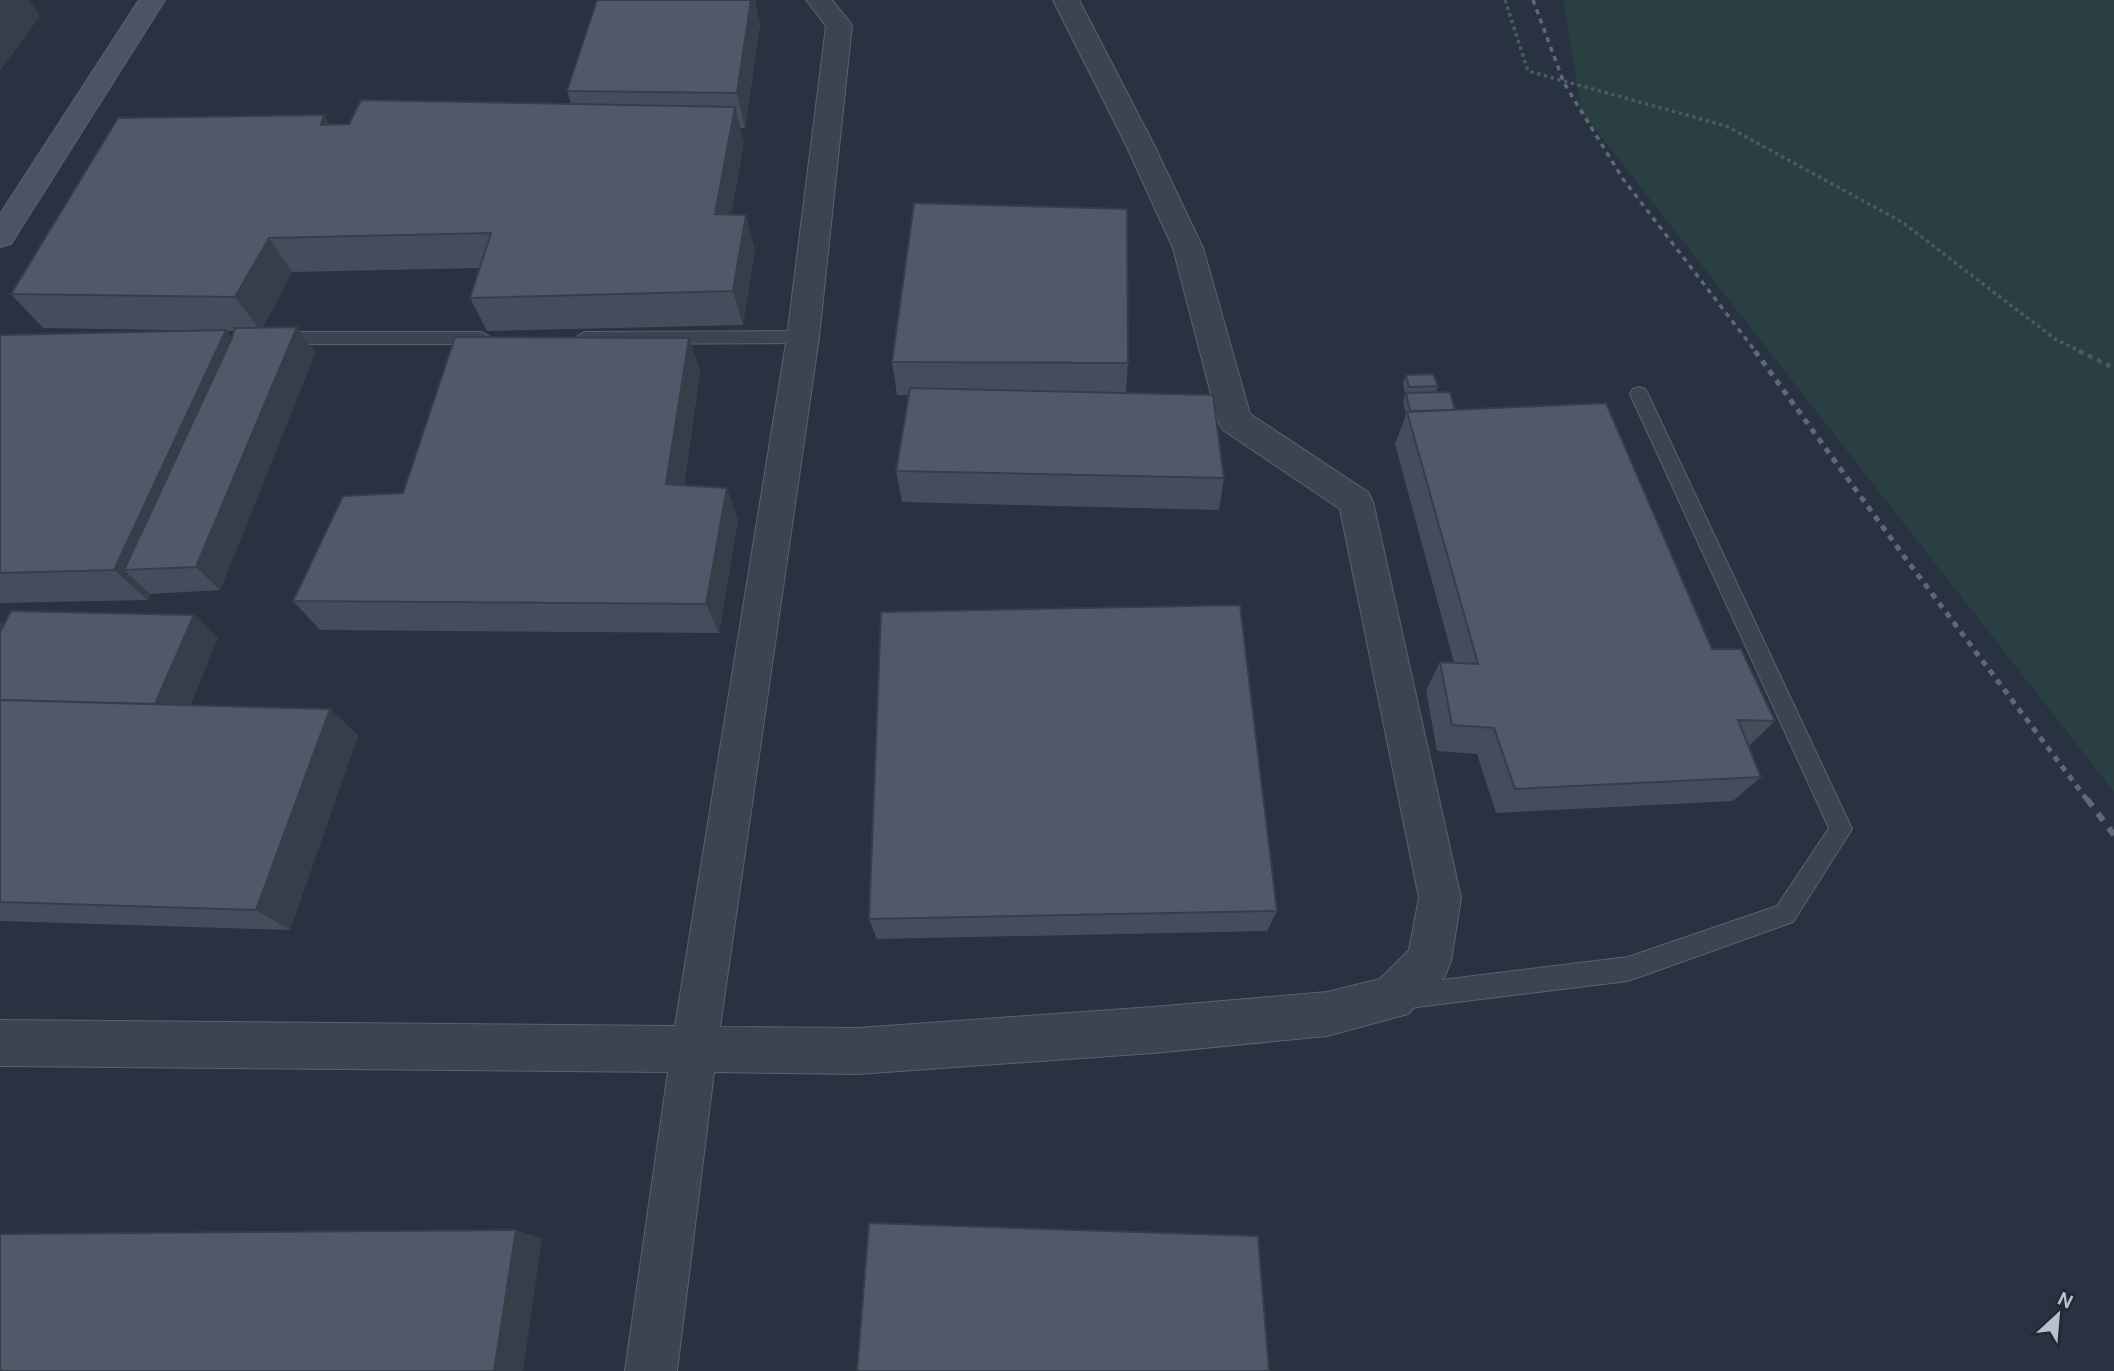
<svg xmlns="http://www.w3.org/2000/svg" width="2114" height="1371" viewBox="0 0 2114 1371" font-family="'DM Sans',sans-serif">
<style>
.green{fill:#2a3f42}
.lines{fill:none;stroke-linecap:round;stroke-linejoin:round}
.lane-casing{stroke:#5b626e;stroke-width:2}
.street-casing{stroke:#5b626e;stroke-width:2}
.secondary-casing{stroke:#5b626e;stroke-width:2}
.path-far1{stroke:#495b5f;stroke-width:3.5;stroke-dasharray:3.5 3.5;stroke-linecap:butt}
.path{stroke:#495b5f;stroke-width:4.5;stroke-dasharray:5 5;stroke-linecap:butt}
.lane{fill:#3d4451;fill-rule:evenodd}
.street{fill:#3d4451;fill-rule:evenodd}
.secondary{fill:#4b5364;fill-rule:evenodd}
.rail-far2{stroke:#5f6878;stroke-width:3.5;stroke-dasharray:5 5;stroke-linecap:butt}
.rail-far1{stroke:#5f6878;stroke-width:5;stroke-dasharray:6 6;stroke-linecap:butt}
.rail{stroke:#5f6878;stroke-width:6;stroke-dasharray:9 9;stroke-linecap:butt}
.wall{fill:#444d5b;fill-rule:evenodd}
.shaded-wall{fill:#373e4a}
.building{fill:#4f596a;stroke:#373e4a;stroke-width:2}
</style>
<rect width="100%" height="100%" fill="#283241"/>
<polygon class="green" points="1563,0 2114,0 2114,792 1581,111"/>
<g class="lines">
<defs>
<g id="lane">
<polygon points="803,331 812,337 803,343 584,344 575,338 584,332"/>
<polygon points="276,332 482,332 491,338 482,344 276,344 267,338"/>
<polygon points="1639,387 1645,389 1648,394 1852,829 1793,922 1628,981 1401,1009 1392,1006 1389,997 1392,988 1401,985 1628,957 1777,906 1829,828 1630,394 1633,389"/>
</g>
<polygon id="street" points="806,0 832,0 852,25 819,337 720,1027 858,1028 1153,1007 1327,992 1380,979 1409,950 1419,898 1340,509 1223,430 1218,421 1173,248 1125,143 1053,0 1079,0 1153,143 1203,248 1250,414 1368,492 1373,502 1461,898 1451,961 1445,976 1408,1014 1327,1036 1153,1053 858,1074 714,1072 677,1371 625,1371 668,1072 0,1066 0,1020 675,1026 787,337 826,26"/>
<polygon id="secondary" points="139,0 165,0 11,244 0,247 0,214"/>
</defs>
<use href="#lane" class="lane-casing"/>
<use href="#street" class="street-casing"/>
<use href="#secondary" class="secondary-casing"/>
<polyline class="path-far1" points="1505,0 1528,71 1726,126 1902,222 2055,339 2082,352"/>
<polyline class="path" points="2079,351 2114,368"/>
<use href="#lane" class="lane"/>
<use href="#street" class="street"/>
<use href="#secondary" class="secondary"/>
<polyline class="rail-far2" points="1533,0 1564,83 1623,179 1756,352"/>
<polyline class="rail-far1" points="1755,351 1906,559 2088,801"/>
<polyline class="rail" points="2087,799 2114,835"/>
</g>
<g class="wall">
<path d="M597,0H755L760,24L745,128H740L744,142L731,214L755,249L743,325L487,331L470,298L480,268L292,272L263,327H297L315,353L220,590L150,594L148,600L0,603V335L224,331L43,328L11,294L324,115L329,125L349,124L571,104L567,91ZM226,331H234L232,338Z"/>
<polygon points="689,338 700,371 684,485 738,519 719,633 320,630 293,601"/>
<polygon points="892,362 1128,363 1126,393 1224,478 1219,510 902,502 896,471 909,395 897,395"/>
<polygon points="1406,375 1438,386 1436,392 1712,649 1775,721 1749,746 1761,777 1733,801 1496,813 1477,754 1437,751 1426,690 1440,662 1454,663 1395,444 1406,415 1403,402 1405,394 1403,384"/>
<polygon points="0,622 4,625 218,638 190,705 358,735 290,930 0,921"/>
<polygon points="1277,911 1267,931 877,939 869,919"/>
</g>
<g class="shaded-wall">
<polygon points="0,0 29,0 40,16 0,71"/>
<polygon points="751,0 755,0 760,24 745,128 737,93"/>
<polygon points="735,107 744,142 725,248 715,214"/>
<polygon points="324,115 344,150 321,125"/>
<polygon points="746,215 755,249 743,325 733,291"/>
<polygon points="269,238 292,272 261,331 235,297"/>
<polygon points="297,327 315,353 220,590 196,567"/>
<polygon points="226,330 252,364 124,570 150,594 148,600 114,570"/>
<polygon points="689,338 700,371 679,515 666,484"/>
<polygon points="727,488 738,519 719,633 706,604"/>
<polygon points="194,615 218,638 180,730 152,709"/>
<polygon points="0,622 35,647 0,705"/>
<polygon points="330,709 358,735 290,930 256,910"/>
<polygon points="516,1230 542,1238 523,1371 494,1371"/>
</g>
<g class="building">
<polygon points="597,0 751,0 737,93 567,91"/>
<polygon points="361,100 735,107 715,214 746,215 733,291 470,298 491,233 269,238 235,297 11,294 118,118 324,115 321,125 349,124"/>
<polygon points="914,203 1127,209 1128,363 892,362"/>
<polygon points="297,327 196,567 124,570 232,338 235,328"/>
<polygon points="226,330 114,570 0,573 0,335"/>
<polygon points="455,337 689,338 666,484 727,488 706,604 293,601 343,496 403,493"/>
<polygon points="1433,374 1438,386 1409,387 1406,375"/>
<polygon points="910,388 1213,395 1224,478 896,471"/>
<polygon points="1450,392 1455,410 1410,411 1406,393"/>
<polygon points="1606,403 1712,649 1741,649 1775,721 1738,720 1761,777 1515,789 1494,728 1452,725 1440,662 1478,664 1407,412"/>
<polygon points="1240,605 1277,911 869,919 881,612"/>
<polygon points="11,611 194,615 155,704 0,700 0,632"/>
<polygon points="0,700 330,709 256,910 0,902"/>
<polygon points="869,1223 1258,1236 1269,1371 857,1371"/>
<polygon points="516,1230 494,1371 0,1371 0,1234"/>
</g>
<g transform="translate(2058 1315) rotate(26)" stroke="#212937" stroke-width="5" paint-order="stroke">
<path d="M0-5L12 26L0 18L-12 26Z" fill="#bac0cb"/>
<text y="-10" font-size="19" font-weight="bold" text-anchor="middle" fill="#bac0cb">N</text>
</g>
</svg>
